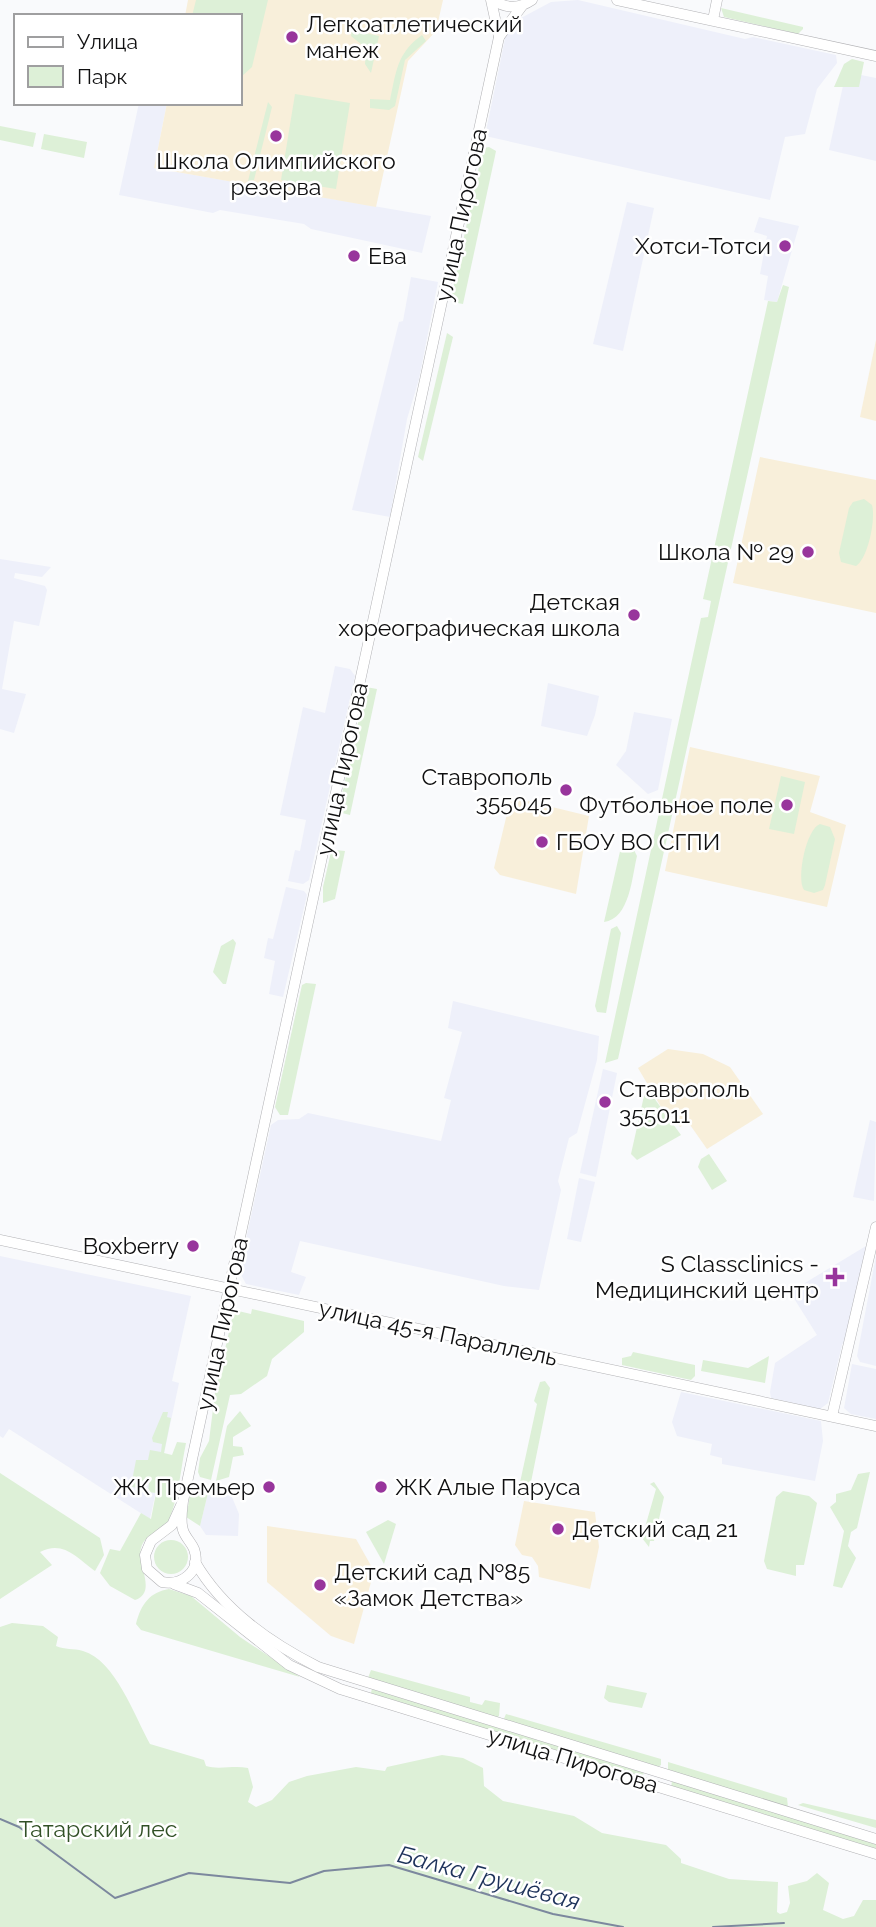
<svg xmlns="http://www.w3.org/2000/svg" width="876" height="1927" viewBox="0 0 876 1927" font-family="Raleway,sans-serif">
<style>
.built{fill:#eef0fa}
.education{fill:#f8efda}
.green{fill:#ddf0d7}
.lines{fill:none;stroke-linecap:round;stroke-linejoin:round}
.stream{stroke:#7c889e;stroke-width:2}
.secondary-casing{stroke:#b2b2b5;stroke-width:11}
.secondary{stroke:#fff;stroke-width:10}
.poi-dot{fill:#98359c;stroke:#fff;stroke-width:2.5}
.labels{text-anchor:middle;stroke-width:5;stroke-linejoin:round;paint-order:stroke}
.poi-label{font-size:23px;fill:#101011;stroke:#fff;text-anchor:end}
.street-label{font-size:23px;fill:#101011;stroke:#fff}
.park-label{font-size:23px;fill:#315026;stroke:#fff}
.water-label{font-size:24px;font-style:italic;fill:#1d325a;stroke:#fff}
</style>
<rect width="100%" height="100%" fill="#f9fafc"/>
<g class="built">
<polygon points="578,0 745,39 753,37 836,55 837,63 817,89 805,134 785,137 770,200 485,136 506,34 521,18 551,2"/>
<polygon points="846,72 876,78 876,161 829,150"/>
<polygon points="139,103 167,103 154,168 431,216 422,253 311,229 304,224 220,210 213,213 119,195"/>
<polygon points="627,202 654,208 623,351 593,344"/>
<polygon points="759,217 799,226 777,302 764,300 768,276 760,274 767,236 754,232"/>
<polygon points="411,277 438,282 419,379 407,419 390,517 352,510 399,322 403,321"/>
<polygon points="0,559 51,567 42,577 15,573 14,578 45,586 47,590 39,626 14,621 2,689 26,694 14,733 0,729"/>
<polygon points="335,666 350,669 355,676 309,880 303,884 288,881 295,850 300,851 306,820 280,815 303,707 325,713"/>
<polygon points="548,683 599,696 595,715 587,736 541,726"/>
<polygon points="634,712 672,719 658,790 648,794 616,765 626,751"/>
<polygon points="286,887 304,891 307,895 283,997 269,994 275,961 264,958 268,938 273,939"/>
<polygon points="453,1001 599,1036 597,1060 577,1133 569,1138 558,1181 561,1190 539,1290 504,1286 300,1241 291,1272 306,1277 299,1295 246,1284 239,1271 271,1125 278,1120 299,1119 308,1113 441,1141 451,1100 444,1098 462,1032 448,1028"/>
<polygon points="603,1069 617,1073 596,1177 580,1173"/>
<polygon points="870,1120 876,1122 874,1201 853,1197"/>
<polygon points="579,1178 595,1182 581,1242 567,1239"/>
<polygon points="866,1246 848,1334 842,1345 828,1403 820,1409 771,1398 770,1392 775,1363 817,1335 790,1292"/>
<polygon points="0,1256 191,1296 172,1381 179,1383 150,1519 9,1429 3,1438 0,1436"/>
<polygon points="876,1256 876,1366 860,1362 857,1356"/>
<polygon points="852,1364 876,1369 876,1419 851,1414 844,1408"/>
<polygon points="681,1392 821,1421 823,1441 815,1481 722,1464 722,1458 710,1455 712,1444 677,1436 672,1422"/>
<polygon points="214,1486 229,1490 239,1514 238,1536 206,1535 200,1526 209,1489"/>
</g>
<g class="education">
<polygon points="188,0 443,0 436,31 408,61 376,207 154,168 167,103 240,103 240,16 185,16"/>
<polygon points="876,340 876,421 860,417"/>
<polygon points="760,457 876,480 876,613 733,583"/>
<polygon points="690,747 820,776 810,812 846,825 827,907 665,871"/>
<polygon points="511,797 589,816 576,894 500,875 494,868"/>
<polygon points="668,1049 703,1054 730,1067 763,1114 707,1149 688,1122 680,1127 668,1110 664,1112 638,1068"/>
<polygon points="524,1501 595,1512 599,1547 590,1589 539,1577 538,1566 532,1557 522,1555 515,1545"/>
<polygon points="267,1526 356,1539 374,1571 354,1644 331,1636 267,1582"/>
</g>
<g class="green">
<polygon points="196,0 268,0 252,67 240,78 240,16 192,16"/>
<polygon points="721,8 803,27 803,29 798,34 724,17"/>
<polygon points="352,30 379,36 371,73 365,64 366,48 351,36"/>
<path d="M422,35L426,41L405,60L395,106L389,110L370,108V99L390,100C396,72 397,53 422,35Z"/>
<polygon points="852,59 864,62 859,87 834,87 844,64"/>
<polygon points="295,94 350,103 336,189 281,180"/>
<polygon points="268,102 272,107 254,180 248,181"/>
<polygon points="0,126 36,133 33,147 0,140"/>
<polygon points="44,134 87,142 84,158 41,149"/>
<polygon points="489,147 496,151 495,156 463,304 452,302 452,293 483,148"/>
<polygon points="783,285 789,287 618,1059 605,1063 701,618 708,617 711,601 703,599 768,301 777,302"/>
<polygon points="447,333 453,337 423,461 418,457"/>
<path d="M864,499L872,505C876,519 868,558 856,566L841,562L839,553L849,508L853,502Z"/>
<polygon points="366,687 377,689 350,815 338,812"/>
<polygon points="781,776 805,782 794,834 769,829"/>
<path d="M820,824L830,827L835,839L825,885L823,890L814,893L804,890C796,879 806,829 820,824Z"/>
<path d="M621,847L634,850L637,856C632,876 630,919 604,922Z"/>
<polygon points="335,850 345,851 335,899 323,903 323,887 331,852"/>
<polygon points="617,926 621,933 606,1013 597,1012 595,1006 611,929"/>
<polygon points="233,939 236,943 226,984 223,984 213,972 221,946"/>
<polygon points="306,983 316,984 288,1115 280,1115 275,1107 302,985"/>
<polygon points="646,1087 681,1135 637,1160 631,1154"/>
<polygon points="709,1154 727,1181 712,1190 698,1167 701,1159"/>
<polygon points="252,1309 304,1321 304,1332 272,1359 267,1376 241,1394 230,1395 211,1480 200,1477 198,1472 200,1458 209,1441 215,1393 234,1310 251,1314"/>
<polygon points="633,1352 695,1365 695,1376 691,1380 622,1365 622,1358 631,1356"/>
<polygon points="769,1356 765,1383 701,1371 703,1360 748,1368"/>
<polygon points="545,1381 550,1388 531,1482 527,1483 518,1498 514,1493 519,1487 537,1404 534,1401 540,1382"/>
<polygon points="240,1411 251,1426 233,1437 233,1446 242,1447 244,1455 233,1457 229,1477 216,1481 227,1426"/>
<path d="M163,1412H168L167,1417L171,1418L164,1453L172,1455L177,1442L186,1443C181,1467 179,1495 170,1517C165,1532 146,1531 141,1548C136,1564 158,1592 135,1600L110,1586L100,1573L110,1549L120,1551L141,1513L151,1519L156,1493L148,1492L149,1482L140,1481L138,1489L131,1486L136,1460H148L150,1450L161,1452L162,1444L153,1442L152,1438Z"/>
<polygon points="870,1472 857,1528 851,1532 848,1546 856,1558 842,1588 833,1586 844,1531 830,1507 836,1502 836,1494 851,1490 858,1474"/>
<path d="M0,1473L100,1538L104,1555L95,1571C76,1557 63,1540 40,1552L52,1565L0,1599Z"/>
<polygon points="654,1482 664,1497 654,1541 650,1541 649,1547 642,1538 656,1489 650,1484"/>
<polygon points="196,1484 209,1489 200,1526 186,1517 192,1485"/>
<polygon points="783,1491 809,1496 817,1503 804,1565 796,1565 796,1576 767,1569 764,1561 776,1497"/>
<polygon points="388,1520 396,1524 384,1564 366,1532"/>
<circle cx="171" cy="1557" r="17"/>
<path d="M169,1589L191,1596L240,1637L300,1677L141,1630L136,1624C141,1604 150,1592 169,1589Z"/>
<path d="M12,1623L43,1626L58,1637L56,1646C65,1650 73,1648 83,1651C115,1660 135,1717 150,1744L204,1760L206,1766C219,1770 234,1765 248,1768L253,1787L248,1802L256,1807L272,1800L289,1782L307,1776L356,1767L385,1771L387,1767L442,1755L463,1758L483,1768L484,1786L503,1801L574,1816L602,1833L666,1845L681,1859V1863L729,1879L778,1882L777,1912L780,1914L787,1912L790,1903L788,1886L807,1881L817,1873L829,1883L823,1910L843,1919L854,1916L863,1900H876V1927H0V1627Z"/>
<polygon points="371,1670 470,1697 470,1702 482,1705 485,1700 500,1703 499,1716 495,1719 368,1678"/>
<polygon points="607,1685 647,1693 642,1708 609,1702 604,1698"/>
<polygon points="372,1689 644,1772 642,1779 370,1696"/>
<polygon points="506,1714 661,1759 661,1765 653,1770 503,1721"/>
<polygon points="668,1762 787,1798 788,1807 668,1774"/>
<polygon points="672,1781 876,1844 876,1850 671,1788"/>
<polygon points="803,1803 876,1820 876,1828 798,1805"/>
</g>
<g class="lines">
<g class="stream">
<polyline points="0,1819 19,1827 115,1898 189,1873 290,1883 324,1871 389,1865 553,1914 623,1927"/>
<polyline points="713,1927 784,1923"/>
</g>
<defs>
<g id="secondary">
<path d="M493,0C507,9 519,9 532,0"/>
<polyline points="617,0 876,56"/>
<polyline points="713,20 717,0"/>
<polyline points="499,37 522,6"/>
<polyline points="0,1240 876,1426"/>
<polyline points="832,1416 876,1227"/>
<path d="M183,1501L172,1525L151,1541L145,1555L147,1569L162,1582C182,1586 202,1571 194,1549C191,1542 185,1537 183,1530C180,1521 182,1511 183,1501L493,65L499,37L491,0"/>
<path d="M195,1562C223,1610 269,1642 318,1667L876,1839"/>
<polyline points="174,1584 198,1593 289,1665 340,1689 876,1854"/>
</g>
</defs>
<use href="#secondary" class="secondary-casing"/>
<use href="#secondary" class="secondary"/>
</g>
<g class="poi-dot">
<circle cx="292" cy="37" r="7"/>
<circle cx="276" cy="136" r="7"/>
<circle cx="785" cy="246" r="7"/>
<circle cx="354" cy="256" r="7"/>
<circle cx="808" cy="552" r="7"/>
<circle cx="634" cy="615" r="7"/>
<circle cx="566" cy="790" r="7"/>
<circle cx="787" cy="805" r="7"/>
<circle cx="542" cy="842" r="7"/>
<circle cx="605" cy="1102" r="7"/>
<circle cx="193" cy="1246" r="7"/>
<path d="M831.5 1266.5h7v7h7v7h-7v7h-7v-7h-7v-7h7z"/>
<circle cx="269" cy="1487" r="7"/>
<circle cx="381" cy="1487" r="7"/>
<circle cx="558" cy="1529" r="7"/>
<circle cx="320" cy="1585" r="7"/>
</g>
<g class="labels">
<g class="poi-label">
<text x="306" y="32" text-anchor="start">Легкоатлетический<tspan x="306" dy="26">манеж</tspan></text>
<text x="276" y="169" text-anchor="middle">Школа Олимпийского<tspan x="276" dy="26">резерва</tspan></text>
<text x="771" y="254">Хотси-Тотси</text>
<text x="368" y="264" text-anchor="start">Ева</text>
<text x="794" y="560">Школа № 29</text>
<text x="620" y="610">Детская<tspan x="620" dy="26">хореографическая школа</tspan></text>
<text x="552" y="785">Ставрополь<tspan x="552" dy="26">355045</tspan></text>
<text x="773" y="813">Футбольное поле</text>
<text x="556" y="850" text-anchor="start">ГБОУ ВО СГПИ</text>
<text x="619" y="1097" text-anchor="start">Ставрополь<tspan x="619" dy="26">355011</tspan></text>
<text x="179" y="1254">Boxberry</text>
<text x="819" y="1272">S Classclinics -<tspan x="819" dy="26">Медицинский центр</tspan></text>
<text x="255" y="1495">ЖК Премьер</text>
<text x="395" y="1495" text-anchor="start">ЖК Алые Паруса</text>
<text x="572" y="1537" text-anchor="start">Детский сад 21</text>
<text x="334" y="1580" text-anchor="start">Детский сад №85<tspan x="334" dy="26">«Замок Детства»</tspan></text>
</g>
<g class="street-label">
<text transform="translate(461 215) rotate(-78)" y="8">улица Пирогова</text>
<text transform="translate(342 769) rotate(-78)" y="8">улица Пирогова</text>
<text transform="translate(222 1324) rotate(-78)" y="8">улица Пирогова</text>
<text transform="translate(438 1333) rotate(12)" y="8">улица 45-я Параллель</text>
<text transform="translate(573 1760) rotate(17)" y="8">улица Пирогова</text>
</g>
<g class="park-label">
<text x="98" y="1837">Татарский лес</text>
</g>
<g class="water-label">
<text transform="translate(489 1878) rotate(15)" y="8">Балка Грушёвая</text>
</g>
</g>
<rect x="14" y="14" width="228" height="91" fill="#ffffff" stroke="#9f9fa0" stroke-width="2"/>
<rect x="28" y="37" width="35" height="10" fill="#ffffff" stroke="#9f9fa0" stroke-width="2"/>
<text x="77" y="49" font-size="21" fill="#101011">Улица</text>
<rect x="28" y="66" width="35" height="21" fill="#ddf0d7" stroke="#9f9fa0" stroke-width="2"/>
<text x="77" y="84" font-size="21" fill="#101011">Парк</text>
</svg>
